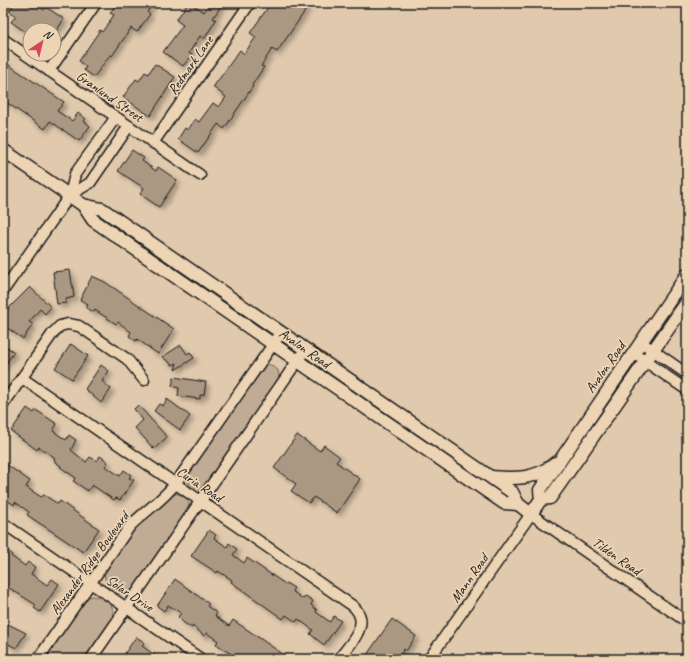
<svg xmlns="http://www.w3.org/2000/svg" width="690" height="662" viewBox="0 0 690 662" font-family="Caveat,sans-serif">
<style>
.green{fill:#c0ac94;stroke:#6e6458}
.building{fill:#aa9883;stroke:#1c1c1c;filter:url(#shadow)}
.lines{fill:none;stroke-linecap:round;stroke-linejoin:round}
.minor-casing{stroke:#1c1c1c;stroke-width:13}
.major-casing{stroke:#1c1c1c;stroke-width:15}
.minor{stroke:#edd4b5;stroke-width:10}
.major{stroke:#edd4b5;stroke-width:12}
.labels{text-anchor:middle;stroke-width:3.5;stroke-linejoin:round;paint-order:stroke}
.street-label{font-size:14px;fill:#1c1c1c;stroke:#edd4b5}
</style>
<defs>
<filter id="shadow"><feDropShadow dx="3.5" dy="3.5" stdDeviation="2" flood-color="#0004"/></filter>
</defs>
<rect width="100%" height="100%" fill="#e0c9ac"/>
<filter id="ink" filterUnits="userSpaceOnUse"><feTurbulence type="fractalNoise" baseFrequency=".025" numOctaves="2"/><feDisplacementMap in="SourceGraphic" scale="8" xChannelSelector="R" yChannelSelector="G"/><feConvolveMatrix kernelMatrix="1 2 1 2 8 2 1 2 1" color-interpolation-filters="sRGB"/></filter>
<g filter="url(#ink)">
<g class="green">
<polygon points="269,364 278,370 279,376 277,381 210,480 200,489 191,487 187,480 188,473 262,366"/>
<path d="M174,494C182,493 187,497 189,504L187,511L133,590C123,597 113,594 106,585L104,572L133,529Z"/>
<path d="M92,596C103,597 112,602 114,613L111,622L85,659H43L86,598Z"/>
</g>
<g class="building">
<polygon points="15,3 35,3 44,10 46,7 64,19 57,30 30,30 30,35 11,22 16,16 9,11"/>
<polygon points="117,3 153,3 147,12 150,14 137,32 131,28 112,56 110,55 94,77 84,70 86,67 79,61 100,30 102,32 114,15 110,13"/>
<polygon points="188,3 191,3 204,12 210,3 223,3 213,18 216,20 204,39 200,36 189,53 192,55 183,66 163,52 183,25 176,20"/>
<polygon points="271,3 300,3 307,8 277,52 272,49 261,66 264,67 252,85 253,86 224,129 218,124 198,153 178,139 185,128 188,130 195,119 199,122 213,103 219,107 226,97 214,88 214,86 240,50 244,54 256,37 250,33"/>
<polygon points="3,61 64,102 57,111 72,121 78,113 86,119 84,121 90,126 79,141 50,121 45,129 3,100"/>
<polygon points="155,64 175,77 150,116 123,97 136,79 139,81 145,72 148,74"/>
<polygon points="132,150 144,158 142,161 156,171 158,167 177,180 159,207 140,194 144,188 118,171"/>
<polygon points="70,270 74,297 66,299 66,303 57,304 53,272"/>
<polygon points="92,276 105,282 174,329 158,354 137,339 136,341 129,336 131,332 118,322 116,324 95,310 94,312 86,308 88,304 80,300"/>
<polygon points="30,287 51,307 45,314 40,309 29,322 33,324 23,339 3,325 3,317 9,308"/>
<polygon points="3,344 14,352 3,368"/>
<polygon points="71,344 88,356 72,379 55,368"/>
<polygon points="181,345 187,354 190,352 194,358 175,370 177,363 173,365 162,357"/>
<polygon points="101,365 109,371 102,381 111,389 101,403 85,389"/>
<polygon points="174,377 206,382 204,395 200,395 200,399 178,396 179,388 172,386"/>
<polygon points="167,399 190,416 180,430 154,411 159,404 163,406"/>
<polygon points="138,405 167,437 154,449 135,428 143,420 134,409"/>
<polygon points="27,408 34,413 36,410 57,424 53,431 66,440 69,435 76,440 71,450 86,462 90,457 97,461 100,456 108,462 105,466 120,476 124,470 131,475 129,478 134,480 120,500 116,498 114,500 92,485 88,491 73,481 76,478 60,467 61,466 55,462 54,457 39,447 37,450 11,431"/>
<polygon points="297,435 320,451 324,445 340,457 336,462 360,479 337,513 314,497 309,503 291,491 296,484 274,468"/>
<polygon points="3,462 30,481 26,487 41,497 44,495 58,504 60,501 99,529 83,552 27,515 29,512 15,502 14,505 3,497"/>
<polygon points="209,530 216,535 214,538 227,547 229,543 237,549 233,555 244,563 247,558 285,584 286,583 294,588 292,591 303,599 306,596 313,601 311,605 317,610 316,612 330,622 334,616 341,621 324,645 310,634 313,630 298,619 296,622 286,615 283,619 231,582 232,580 218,571 217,573 191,556"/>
<polygon points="3,548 12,554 11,556 25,566 28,562 35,567 31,574 47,585 52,579 59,584 40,612 34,608 36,605 3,584"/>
<polygon points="175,579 209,604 207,606 217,613 215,616 229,626 233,620 290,659 239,659 216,644 218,641 207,633 204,636 193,626 192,628 184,623 178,617 181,613 168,605 164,611 157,606"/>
<polygon points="392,619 416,636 406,651 404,649 398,659 364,659"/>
<polygon points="6,623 26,633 16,648 3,641 3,628"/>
<polygon points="136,637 144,642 142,646 160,659 121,659"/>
</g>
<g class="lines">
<defs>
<g id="minor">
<polyline points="3,39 200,175"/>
<polyline points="49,71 96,3"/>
<polyline points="153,143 250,3"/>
<polyline points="70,195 90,183 129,126"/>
<polyline points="3,291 70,195 75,174 116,117"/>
<polyline points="641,342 687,374"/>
<polyline points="633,353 687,390"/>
<path d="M22,378L353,606C356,609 359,613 360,617C364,631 347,648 339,659"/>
<polyline points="3,405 53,333 60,326 68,324 79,326 127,359 144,380"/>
<polyline points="3,523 201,659"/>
<path d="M38,659L130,526C145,511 163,500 175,484L281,333"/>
<polyline points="91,659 305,350"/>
<polyline points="429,659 531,514 687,622"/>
</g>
<g id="major">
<polyline points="3,150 83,205 93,220 504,503 518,504"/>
<polyline points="83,205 102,209 512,492 518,504 531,514 541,499 540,490 687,275"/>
<path d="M491,477C514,479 536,480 555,463"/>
<polyline points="541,499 550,498 687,302"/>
</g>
</defs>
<use href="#minor" class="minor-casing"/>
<use href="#major" class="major-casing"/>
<use href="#minor" class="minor"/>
<use href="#major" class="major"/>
</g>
</g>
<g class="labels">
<g class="street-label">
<text transform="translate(190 65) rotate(-55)" y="5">Redmark Lane</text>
<text transform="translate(110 96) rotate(35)" y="5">Granlund Street</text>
<text transform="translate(305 348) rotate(35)" y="5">Avalon Road</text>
<text transform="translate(605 367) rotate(-55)" y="5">Avalon Road</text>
<text transform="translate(200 484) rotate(34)" y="5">Curia Road</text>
<text transform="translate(617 556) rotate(35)" y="5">Tilden Road</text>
<text transform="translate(89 563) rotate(-54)" y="5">Alexander Ridge Boulevard</text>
<text transform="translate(469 578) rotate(-55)" y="5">Mann Road</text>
<text transform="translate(130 593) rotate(34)" y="5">Solar Drive</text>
</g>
</g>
<rect width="690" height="662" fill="none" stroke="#edd4b5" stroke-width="16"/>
<rect x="8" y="8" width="674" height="646" fill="none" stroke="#1c1c1c" stroke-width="1.5" filter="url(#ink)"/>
<g transform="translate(42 42) rotate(35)"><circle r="19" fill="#edd4b5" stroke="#998a78"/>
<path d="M0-3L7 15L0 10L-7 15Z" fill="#d1495b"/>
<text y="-6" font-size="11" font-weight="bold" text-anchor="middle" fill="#1c1c1c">N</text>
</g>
</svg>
